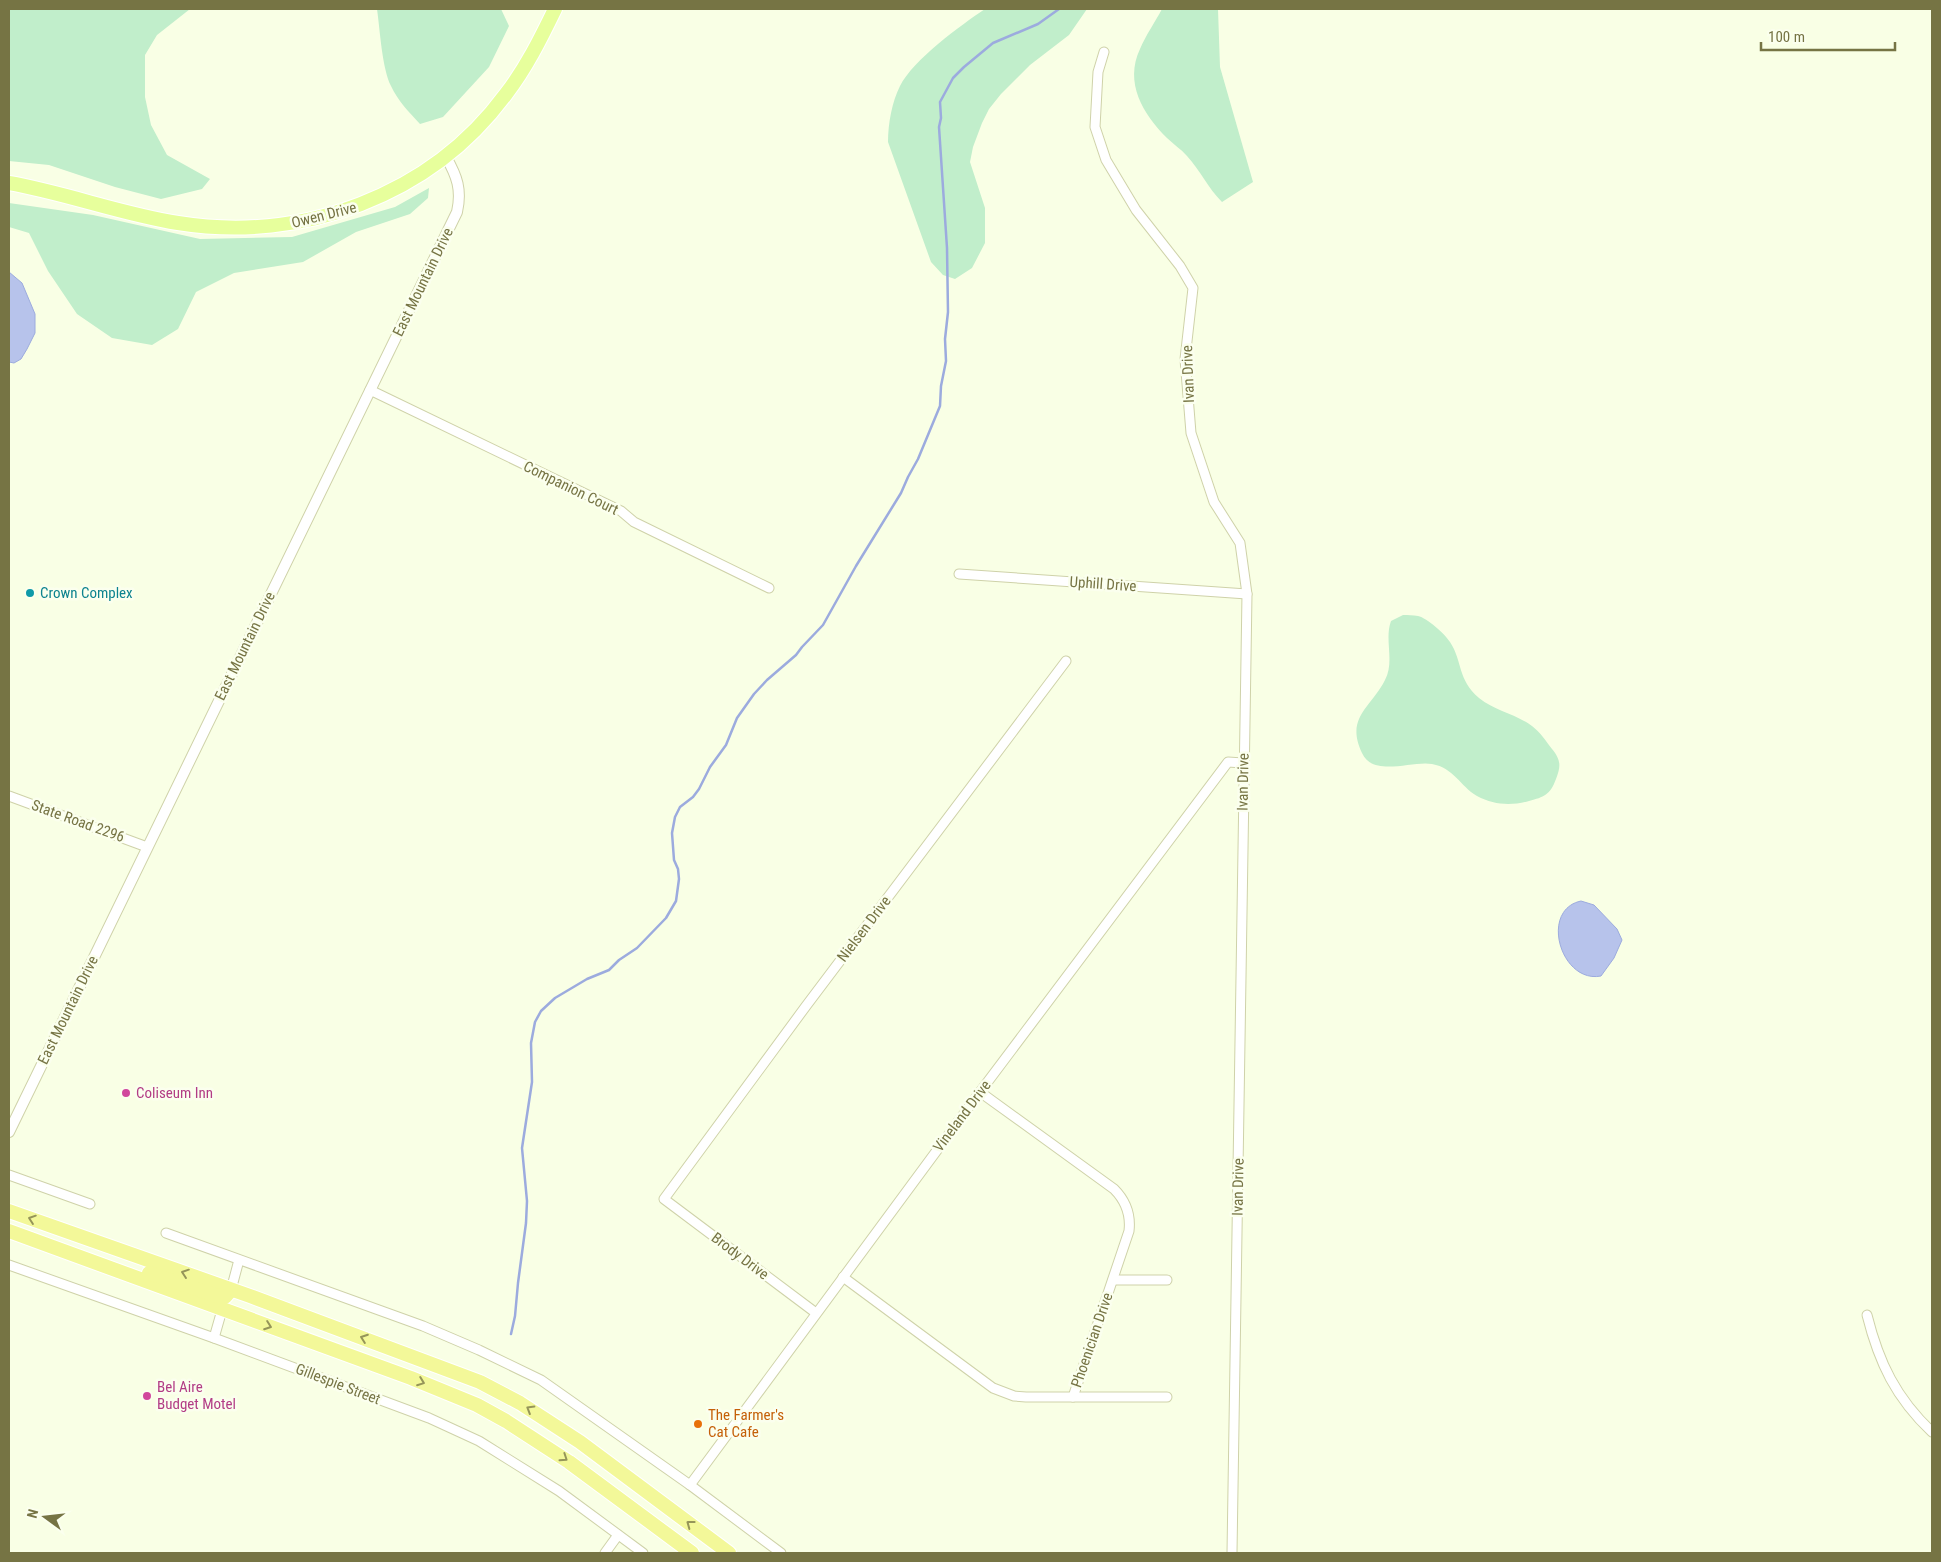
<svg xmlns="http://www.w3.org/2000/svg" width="1941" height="1562" viewBox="0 0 1941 1562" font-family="'Roboto Condensed',sans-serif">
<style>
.green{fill:#c1eecb}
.water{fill:#b7c3eb;stroke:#9cabde}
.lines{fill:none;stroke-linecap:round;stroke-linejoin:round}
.stream{stroke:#9cabde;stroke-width:2.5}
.minor-casing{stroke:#cfd2a9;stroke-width:11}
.tertiary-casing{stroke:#cfd2a9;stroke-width:12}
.primary-casing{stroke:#fff;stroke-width:16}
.trunk-casing{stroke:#fff;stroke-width:16}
.minor{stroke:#fff;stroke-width:9}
.tertiary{stroke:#fff;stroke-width:10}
.primary{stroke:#e7ff9c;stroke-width:14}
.trunk{stroke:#f3f899;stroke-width:14}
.oneway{stroke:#959559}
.culture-dot{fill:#0f9aa8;stroke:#fbffee;stroke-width:2}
.hotel-dot{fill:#d1479c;stroke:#fbffee;stroke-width:2}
.food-dot{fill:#e8710a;stroke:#fbffee;stroke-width:2}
.labels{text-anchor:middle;stroke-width:5;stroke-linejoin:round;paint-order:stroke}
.street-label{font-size:15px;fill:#767444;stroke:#fbffee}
.culture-label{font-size:15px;fill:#0d838f;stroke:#fbffee;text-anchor:start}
.hotel-label{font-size:15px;fill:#b23c85;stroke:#fbffee;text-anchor:start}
.food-label{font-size:15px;fill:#c56008;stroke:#fbffee;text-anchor:start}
</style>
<rect width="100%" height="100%" fill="#f9ffe5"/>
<g class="green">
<polygon points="9,9 190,9 157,35 145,55 145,97 151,125 167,155 210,179 202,189 161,199 115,187 49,165 9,161"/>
<path d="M377,9H501L509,26L489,67L443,117L420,124C409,112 398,101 391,86C382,68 380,30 377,9Z"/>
<path d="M985,9H1087L1069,35L1030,65L1001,94L989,109L982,123L973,147L970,162L985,208V243L972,268L955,279L943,275L931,262L888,142C888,123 892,102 900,86C913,60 961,25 985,9Z"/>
<path d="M1162,9H1218L1220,67L1253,182L1222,202C1208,188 1200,170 1187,156C1181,149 1173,144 1167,138C1143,114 1124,83 1140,49C1146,35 1155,22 1162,9Z"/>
<polygon points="429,188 428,198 410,214 356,232 303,262 234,273 196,292 178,329 152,345 112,338 77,314 48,271 29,233 9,227 9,203 93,215 200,239 292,237 395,207"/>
<path d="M1403,615C1408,615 1413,615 1418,616C1427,618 1445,634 1450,642C1463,662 1457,679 1479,698C1495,711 1516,714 1532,726C1540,732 1546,741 1552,749C1561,760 1561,766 1556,779C1550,795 1544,797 1529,801C1511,806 1494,805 1477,796C1460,786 1454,768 1432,764C1413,760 1373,778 1362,753C1345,717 1371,708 1385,680C1395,661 1384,640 1391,621Z"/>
</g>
<g class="water">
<polygon points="9,272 22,283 35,314 35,333 27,349 21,359 14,363 9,362"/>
<path d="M1581,901L1594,905L1617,929L1622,940L1614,958L1601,976C1561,984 1539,910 1581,901Z"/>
</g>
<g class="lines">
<polyline class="stream" points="511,1334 515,1316 518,1283 526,1223 527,1201 522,1148 532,1082 531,1043 535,1022 541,1011 555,998 587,979 609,970 619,960 637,948 666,918 676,901 679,879 678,869 674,860 672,833 675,817 680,807 693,797 699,789 710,767 726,745 737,718 754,694 767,680 796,655 802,647 823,625 856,566 901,493 908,477 918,459 940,406 941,386 946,361 945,339 948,312 947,248 939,127 941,118 940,102 953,78 964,67 993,43 1038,24 1059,9"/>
<defs>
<g id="minor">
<polyline points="1104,52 1098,72 1095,127 1106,160 1136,210 1180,266 1193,288 1185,359 1191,433 1214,502 1240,543 1247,594 1232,1553"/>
<polyline points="370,390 621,511 634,522 769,588"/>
<polyline points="959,574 1247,594"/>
<polyline points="9,796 147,847"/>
<path d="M980,1092L1114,1189C1126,1201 1131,1214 1129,1231L1073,1397"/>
<polyline points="9,1175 90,1204"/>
<polyline points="166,1233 423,1326 479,1350 541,1380 690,1485 781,1553"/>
<polyline points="9,1265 214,1338 429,1418 479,1441 559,1491 643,1553"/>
<polyline points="843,1277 993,1388 1014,1396 1026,1397 1167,1397"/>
<polyline points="1113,1280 1167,1280"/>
<polyline points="231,1290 239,1260"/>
<polyline points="816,1313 664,1199 806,1006 1066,661"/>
<path d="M1867,1315C1879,1363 1896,1398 1932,1432"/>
<polyline points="214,1338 222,1310"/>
<polyline points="690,1485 980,1092 1228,762 1243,763"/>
<polyline points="605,1553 618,1535"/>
</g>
<path id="tertiary" d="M9,1132L457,212C462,190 457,176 446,157"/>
<path id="primary" d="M9,183C66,193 121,214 178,223C302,243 431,196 506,94C526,68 541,38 555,9"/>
<g id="trunk">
<polyline points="9,1211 250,1296 480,1382 520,1403 580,1442 729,1553"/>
<polyline points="9,1231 411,1378 477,1405 506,1421 569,1462 692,1553"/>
<polyline points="149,1273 221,1297 225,1297 231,1290"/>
</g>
</defs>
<use href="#minor" class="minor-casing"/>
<use href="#tertiary" class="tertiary-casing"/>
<use href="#primary" class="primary-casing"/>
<use href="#trunk" class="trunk-casing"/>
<use href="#minor" class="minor"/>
<use href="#tertiary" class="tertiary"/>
<use href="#primary" class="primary"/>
<use href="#trunk" class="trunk"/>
</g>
<defs><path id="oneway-chevron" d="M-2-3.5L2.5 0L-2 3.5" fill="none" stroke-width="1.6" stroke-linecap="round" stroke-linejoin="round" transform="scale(1.25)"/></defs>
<g class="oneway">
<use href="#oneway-chevron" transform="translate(32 1219) rotate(-161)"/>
<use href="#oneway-chevron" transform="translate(185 1273) rotate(-161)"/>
<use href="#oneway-chevron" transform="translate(268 1326) rotate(20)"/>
<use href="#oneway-chevron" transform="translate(364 1338) rotate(-160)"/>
<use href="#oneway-chevron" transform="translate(421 1382) rotate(21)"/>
<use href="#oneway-chevron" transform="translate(530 1409) rotate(-149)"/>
<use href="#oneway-chevron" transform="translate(564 1458) rotate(34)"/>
<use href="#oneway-chevron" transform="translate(690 1524) rotate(-143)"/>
</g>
<circle class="culture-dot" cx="30" cy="593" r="5"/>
<g class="hotel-dot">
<circle cx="126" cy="1093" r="5"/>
<circle cx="147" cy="1396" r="5"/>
</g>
<circle class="food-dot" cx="698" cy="1424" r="5"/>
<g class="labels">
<g class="street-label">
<text transform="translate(324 215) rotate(-14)" y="5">Owen Drive</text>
<text transform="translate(423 282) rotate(-64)" y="5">East Mountain Drive</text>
<text transform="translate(1188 374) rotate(-92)" y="5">Ivan Drive</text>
<text transform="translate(571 488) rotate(26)" y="5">Companion Court</text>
<text transform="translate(1103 584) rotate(4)" y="5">Uphill Drive</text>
<text transform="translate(245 646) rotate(-64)" y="5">East Mountain Drive</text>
<text transform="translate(1243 782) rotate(-89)" y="5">Ivan Drive</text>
<text transform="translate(78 821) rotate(20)" y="5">State Road 2296</text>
<text transform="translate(864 929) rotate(-53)" y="5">Nielsen Drive</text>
<text transform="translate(68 1010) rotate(-64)" y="5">East Mountain Drive</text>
<text transform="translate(962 1116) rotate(-53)" y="5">Vineland Drive</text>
<text transform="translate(1238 1187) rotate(-89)" y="5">Ivan Drive</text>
<text transform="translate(740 1256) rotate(37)" y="5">Brody Drive</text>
<text transform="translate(1092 1340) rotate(-71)" y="5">Phoenician Drive</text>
<text transform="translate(338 1384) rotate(21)" y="5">Gillespie Street</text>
</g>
<g class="culture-label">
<text x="40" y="598">Crown Complex</text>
</g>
<g class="hotel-label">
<text x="136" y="1098">Coliseum Inn</text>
<text x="157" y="1392">Bel Aire<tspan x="157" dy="17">Budget Motel</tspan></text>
</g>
<g class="food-label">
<text x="708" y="1420">The Farmer's<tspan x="708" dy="17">Cat Cafe</tspan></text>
</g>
</g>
<rect width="1941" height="1562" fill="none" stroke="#767444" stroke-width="20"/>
<g transform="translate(45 1517) rotate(285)" stroke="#fbffee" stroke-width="4" paint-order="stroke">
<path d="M0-4L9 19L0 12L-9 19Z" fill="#767444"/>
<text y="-8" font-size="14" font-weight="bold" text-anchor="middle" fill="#767444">N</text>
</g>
<path d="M1761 42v8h134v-8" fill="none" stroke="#767444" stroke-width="2.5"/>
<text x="1768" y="42" font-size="15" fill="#767444" stroke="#fbffee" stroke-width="4" paint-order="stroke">100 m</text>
</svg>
